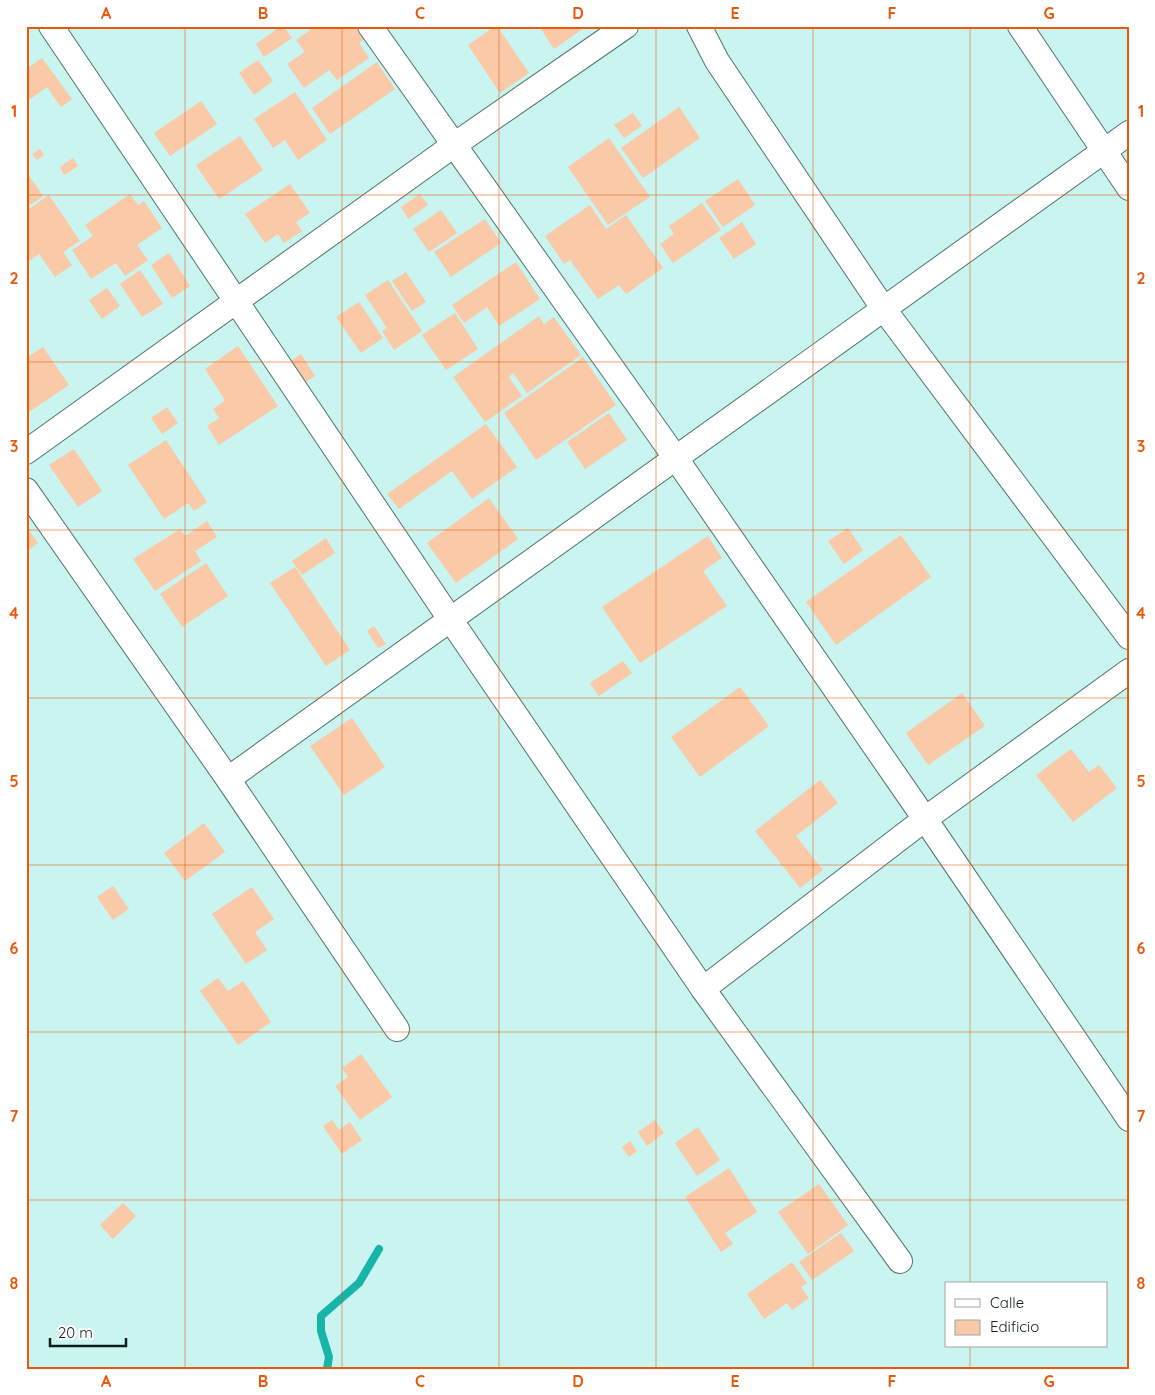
<svg xmlns="http://www.w3.org/2000/svg" width="1155" height="1395" viewBox="0 0 1155 1395" font-family="Quicksand,sans-serif">
<style>
.lines{fill:none;stroke-linecap:round;stroke-linejoin:round}
.stream{stroke:#17b4a9;stroke-width:8}
.building{fill:#f9c9a8}
.street-casing{stroke:#4e7470;stroke-width:26}
.street{stroke:#fff;stroke-width:24}
.grid{fill:none;stroke:#e8590c;stroke-width:1;stroke-opacity:0.55}
.neatline{fill:none;stroke:#e8590c;stroke-width:2}
.grid-label{font-size:16px;text-anchor:middle;font-weight:bold;fill:#e8590c}
</style>
<rect width="100%" height="100%" fill="#caf4ef"/>
<g class="lines">
<polyline class="stream" points="327,1369 329,1357 321,1331 321,1316 359,1283 379,1249"/>
</g>
<g class="building">
<polygon points="281,26 283,26 292,38 264,57 256,44"/>
<polygon points="316,26 354,26 364,40 359,43 369,58 337,80 329,70 304,88 287,64 305,52 296,40"/>
<polygon points="495,26 497,26 529,73 500,93 468,45"/>
<polygon points="539,26 587,26 554,49"/>
<polygon points="42,58 72,99 61,107 47,87 26,102 26,69"/>
<polygon points="258,60 273,81 254,95 239,73"/>
<polygon points="377,62 395,89 330,134 312,108"/>
<polygon points="295,92 327,140 298,160 285,140 273,148 254,119"/>
<polygon points="201,101 217,124 170,156 154,133"/>
<polygon points="679,107 700,138 643,178 621,148"/>
<polygon points="633,113 642,126 624,138 614,125"/>
<polygon points="240,136 263,170 219,199 196,165"/>
<polygon points="609,138 650,197 608,225 568,167"/>
<polygon points="40,149 44,155 37,160 32,154"/>
<polygon points="73,158 78,166 64,175 60,167"/>
<polygon points="26,171 43,196 26,208"/>
<polygon points="738,179 755,205 723,227 705,201"/>
<polygon points="290,184 310,213 296,222 302,231 284,243 278,234 265,243 245,214"/>
<polygon points="130,194 138,205 144,201 162,228 137,245 148,260 125,276 116,263 91,279 72,250 93,236 85,225"/>
<polygon points="420,194 428,205 408,219 401,207"/>
<polygon points="49,195 80,241 63,252 72,265 55,277 39,254 26,263 26,211"/>
<polygon points="702,203 721,230 673,263 660,244 674,234 669,226"/>
<polygon points="590,205 606,229 626,215 663,268 626,294 619,285 598,299 570,260 564,264 545,236"/>
<polygon points="441,210 457,233 429,252 413,229"/>
<polygon points="485,219 501,243 451,277 434,252"/>
<polygon points="742,222 756,244 734,259 719,238"/>
<polygon points="169,253 190,286 172,298 151,265"/>
<polygon points="516,262 540,299 499,326 487,307 464,323 452,305"/>
<polygon points="140,270 163,304 142,317 120,284"/>
<polygon points="406,272 426,302 412,311 392,281"/>
<polygon points="388,280 422,331 394,350 382,331 387,328 365,295"/>
<polygon points="107,288 120,306 102,319 89,300"/>
<polygon points="359,302 383,338 361,353 336,317"/>
<polygon points="455,313 478,349 446,370 422,335"/>
<polygon points="539,316 544,324 554,317 581,355 527,393 513,373 509,377 522,396 485,422 453,377"/>
<polygon points="238,346 278,406 219,445 207,426 219,418 213,409 225,400 205,369"/>
<polygon points="43,347 69,385 26,414 26,358"/>
<polygon points="301,354 315,376 304,383 289,362"/>
<polygon points="583,357 616,405 536,460 504,413"/>
<polygon points="167,407 178,423 162,434 151,418"/>
<polygon points="609,413 627,440 585,469 567,442"/>
<polygon points="486,424 517,467 472,499 452,471 399,509 387,494"/>
<polygon points="166,440 207,502 194,511 188,503 164,519 128,465"/>
<polygon points="74,449 102,491 78,507 49,465"/>
<polygon points="489,498 518,539 456,583 427,543"/>
<polygon points="207,521 217,537 195,551 201,561 155,591 133,559 180,529 185,536"/>
<polygon points="26,526 38,543 26,552"/>
<polygon points="848,528 863,550 844,564 828,541"/>
<polygon points="901,535 931,577 836,645 806,602"/>
<polygon points="708,536 722,558 703,571 727,606 640,663 602,607"/>
<polygon points="326,538 335,553 302,575 292,561"/>
<polygon points="206,563 228,596 182,627 160,594"/>
<polygon points="295,567 350,650 326,666 270,583"/>
<polygon points="374,626 386,644 378,648 367,631"/>
<polygon points="623,661 632,673 599,696 590,683"/>
<polygon points="740,687 769,726 700,777 671,737"/>
<polygon points="962,693 985,726 928,765 906,733"/>
<polygon points="352,718 385,767 344,795 310,746"/>
<polygon points="1071,749 1089,772 1099,765 1117,788 1073,822 1036,775"/>
<polygon points="820,780 838,803 796,836 823,870 800,888 755,831"/>
<polygon points="204,823 225,852 185,881 164,853"/>
<polygon points="113,886 129,909 113,920 97,897"/>
<polygon points="252,887 274,919 255,932 267,950 246,964 212,914"/>
<polygon points="218,978 228,991 243,981 271,1022 238,1045 200,991"/>
<polygon points="361,1054 392,1097 360,1120 335,1086 348,1077 342,1068"/>
<polygon points="332,1120 339,1130 350,1122 362,1140 342,1154 323,1126"/>
<polygon points="655,1120 664,1133 647,1146 638,1132"/>
<polygon points="698,1127 720,1160 697,1176 675,1143"/>
<polygon points="630,1141 637,1151 629,1157 622,1147"/>
<polygon points="729,1168 757,1212 725,1233 733,1244 721,1252 685,1197"/>
<polygon points="819,1184 848,1225 808,1254 778,1212"/>
<polygon points="123,1203 136,1216 113,1239 100,1225"/>
<polygon points="841,1233 854,1251 812,1280 799,1262"/>
<polygon points="792,1262 807,1283 801,1287 809,1298 792,1310 787,1303 764,1319 747,1294"/>
</g>
<g class="lines">
<defs>
<g id="street">
<polyline points="51,26 450,619 703,989 900,1261"/>
<polyline points="370,26 675,457 925,819 1129,1119"/>
<polyline points="699,26 717,61 883,308 1129,637"/>
<polyline points="1020,26 1129,188"/>
<polyline points="26,452 454,145 626,26"/>
<polyline points="26,490 228,779 397,1029"/>
<polyline points="228,779 1129,133"/>
<polyline points="703,989 925,819 1129,671"/>
</g>
</defs>
<use href="#street" class="street-casing"/>
<use href="#street" class="street"/>
</g>
<path class="grid" d="M185,26V1369M342,26V1369M499,26V1369M656,26V1369M813,26V1369M970,26V1284M26,195H1129M26,362H1129M26,530H1129M26,698H1129M26,865H1129M26,1032H1129M26,1200H1129M970,1346V1369"/>
<rect width="1155" height="1395" fill="none" stroke="#ffffff" stroke-width="55"/>
<rect x="945" y="1282" width="162" height="65" fill="#ffffff" stroke="#9ea5a4"/>
<rect x="955" y="1299" width="25" height="8" fill="#ffffff" stroke="#9ea5a4"/>
<text x="990" y="1308" font-size="15" fill="#0d1d1b">Calle</text>
<rect x="955" y="1320" width="25" height="15" fill="#f9c9a8" stroke="#9ea5a4"/>
<text x="990" y="1332" font-size="15" fill="#0d1d1b">Edificio</text>
<path d="M50 1338v8h76v-8" fill="none" stroke="#0d1d1b" stroke-width="2.5"/>
<text x="58" y="1338" font-size="15" fill="#0d1d1b" stroke="#ffffff" stroke-width="4" paint-order="stroke">20 m</text>
<rect x="28" y="28" width="1100" height="1340" class="neatline"/>
<g class="grid-label">
<text x="106" y="19">A</text>
<text x="263" y="19">B</text>
<text x="420" y="19">C</text>
<text x="578" y="19">D</text>
<text x="735" y="19">E</text>
<text x="892" y="19">F</text>
<text x="1049" y="19">G</text>
<text x="14" y="117">1</text>
<text x="1141" y="117">1</text>
<text x="14" y="284">2</text>
<text x="1141" y="284">2</text>
<text x="14" y="452">3</text>
<text x="1141" y="452">3</text>
<text x="14" y="619">4</text>
<text x="1141" y="619">4</text>
<text x="14" y="787">5</text>
<text x="1141" y="787">5</text>
<text x="14" y="954">6</text>
<text x="1141" y="954">6</text>
<text x="14" y="1122">7</text>
<text x="1141" y="1122">7</text>
<text x="14" y="1289">8</text>
<text x="1141" y="1289">8</text>
<text x="106" y="1387">A</text>
<text x="263" y="1387">B</text>
<text x="420" y="1387">C</text>
<text x="578" y="1387">D</text>
<text x="735" y="1387">E</text>
<text x="892" y="1387">F</text>
<text x="1049" y="1387">G</text>
</g>
</svg>
